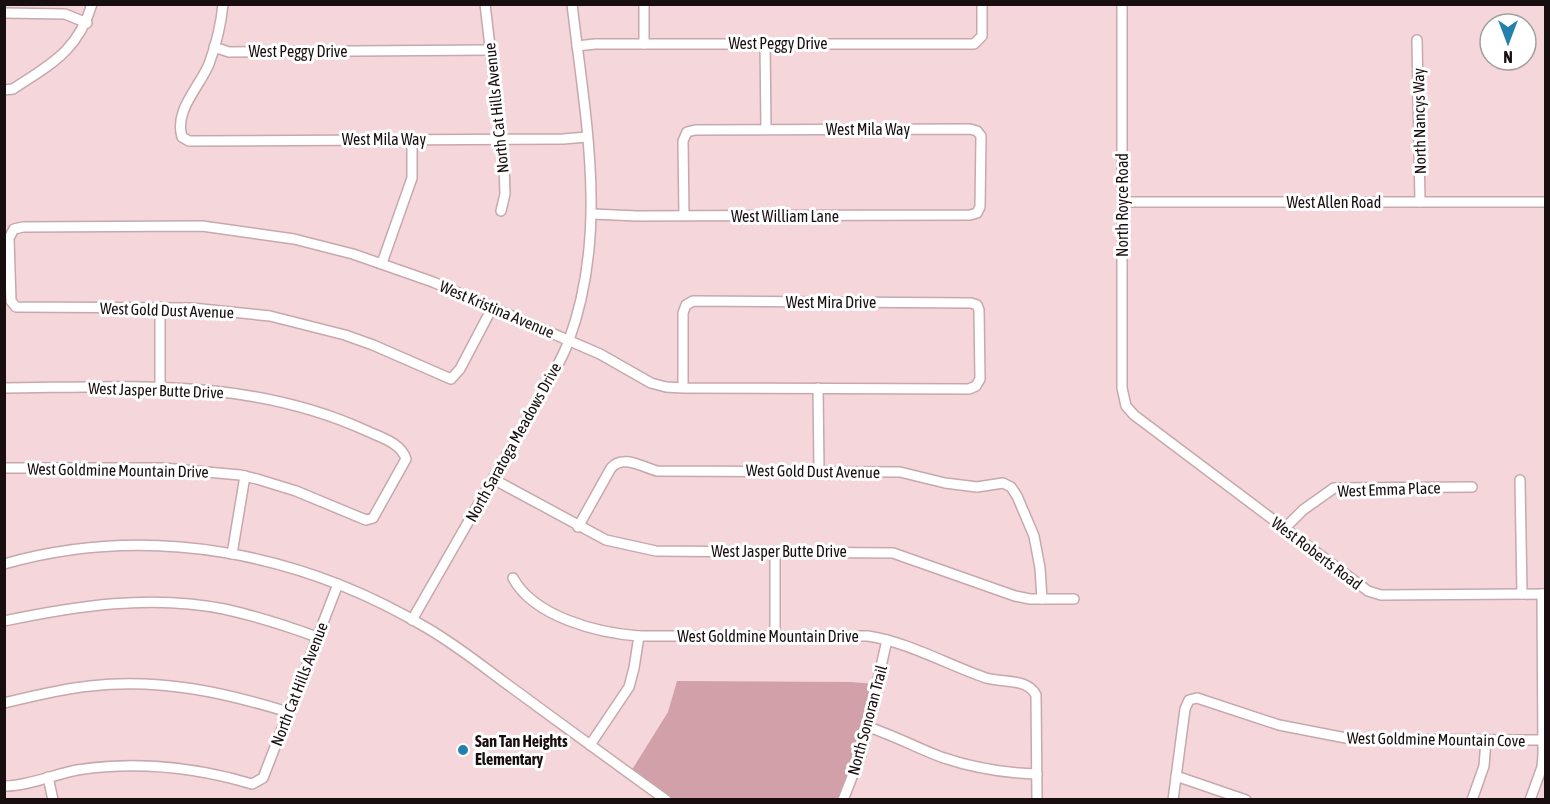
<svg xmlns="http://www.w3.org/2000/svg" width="1550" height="804" viewBox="0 0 1550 804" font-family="'Asap Condensed',sans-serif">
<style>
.green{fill:#d2a0a8}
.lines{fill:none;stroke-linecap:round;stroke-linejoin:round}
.minor-casing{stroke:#c6a8ad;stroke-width:12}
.minor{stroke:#fff;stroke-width:9}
.poi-dot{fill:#2380ad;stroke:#fff;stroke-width:2}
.labels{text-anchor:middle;stroke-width:6;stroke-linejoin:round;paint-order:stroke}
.street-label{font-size:16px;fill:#180e10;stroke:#fff}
.poi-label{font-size:16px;font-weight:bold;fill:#180e10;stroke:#fff;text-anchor:start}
</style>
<rect width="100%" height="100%" fill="#f5d6db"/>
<polygon class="green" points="677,681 851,682 877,684 843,799 666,799 630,773 668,712"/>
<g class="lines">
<defs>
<g id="minor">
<path d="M223,4C221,25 216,45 209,64C199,88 174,110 182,137L189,141L563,139L587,137"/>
<polyline points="485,4 504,166 505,194 501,211"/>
<polyline points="644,4 644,44"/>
<polyline points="1122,4 1122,388 1126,406 1134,415 1368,591 1381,595 1546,594"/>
<polyline points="4,13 65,14 87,23"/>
<polyline points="1417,40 1420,202"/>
<polyline points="765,43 766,129"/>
<polyline points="577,46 595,44 974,44 982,36 982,4"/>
<polyline points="214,47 229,52 490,50"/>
<path d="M4,90L13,89C51,64 78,51 92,4"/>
<polyline points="1122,202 1546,202"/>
<polyline points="593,214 637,216 970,215 977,213 980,207 981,136 977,131 970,129 695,130 687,132 683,141 684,216"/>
<polyline points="382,263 412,178 412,139"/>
<polyline points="492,308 460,369 451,379 373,345 345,335 270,316 192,308 16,307 11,301 9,238 14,229 23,227 202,226 294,239 353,254 433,282 600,354 651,383 666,387 683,388 969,389 976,386 980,379 979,310 977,305 971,303 693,301 686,305 683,313 683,388"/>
<polyline points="160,387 160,307"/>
<path d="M4,388C131,387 249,377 367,431C382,438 401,443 406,459L373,518L366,520L296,491L257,479L240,475L163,468H4"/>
<polyline points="818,388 819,470"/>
<polyline points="493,479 606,540 656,551 893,553 1015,596 1030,599 1074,599"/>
<polyline points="1520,480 1522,594"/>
<path d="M578,527L611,468C623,454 642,467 657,471L900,472L945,483L977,487L1003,483L1011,487L1017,496L1034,536L1040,568L1042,599"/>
<polyline points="1284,529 1303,510 1334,488 1472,487"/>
<polyline points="775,551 775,635"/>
<polyline points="232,554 245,476"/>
<path d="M4,564C148,523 300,552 427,628C458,646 486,669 515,690C565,727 615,763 666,800"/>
<path d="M513,578C534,617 598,633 639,636H868C908,642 948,665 986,678C1004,683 1027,678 1036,695L1037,800"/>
<path d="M412,620L549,381C556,368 564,355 569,340C609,231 585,117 572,4"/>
<path d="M4,621C76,606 151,594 224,609C256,616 287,626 317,637"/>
<path d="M4,703C33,696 61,689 90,686C159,678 223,692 288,712"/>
<path d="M868,727C893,735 917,748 941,757C973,768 1004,773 1037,774"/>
<polyline points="590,745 629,687 634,668 639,636"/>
<polyline points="1176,776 1246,800"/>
<polyline points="48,777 53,800"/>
<path d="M4,786C24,787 56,774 77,770C136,761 195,767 252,784L263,778L338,584"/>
<polyline points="843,800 861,754 887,640"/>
<polyline points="1173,800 1185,709 1189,700 1197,698 1279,725 1351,739 1546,740"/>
<polyline points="1472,800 1484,766 1486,740"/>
<polyline points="1530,800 1542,767 1543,755 1542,594"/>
</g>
</defs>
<use href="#minor" class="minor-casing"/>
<use href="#minor" class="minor"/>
</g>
<circle class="poi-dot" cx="463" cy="750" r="6"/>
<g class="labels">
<g class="street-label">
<text x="778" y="49">West Peggy Drive</text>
<text x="298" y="57">West Peggy Drive</text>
<text transform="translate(496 108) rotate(-96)" y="6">North Cat Hills Avenue</text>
<text transform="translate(1419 121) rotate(-91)" y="6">North Nancys Way</text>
<text x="868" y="135">West Mila Way</text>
<text x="384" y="145">West Mila Way</text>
<text x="1334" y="208">West Allen Road</text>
<text transform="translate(1122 205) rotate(-90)" y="6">North Royce Road</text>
<text x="785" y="222">West William Lane</text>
<text x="831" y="308">West Mira Drive</text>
<text transform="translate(497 309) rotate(23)" y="6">West Kristina Avenue</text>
<text transform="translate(167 310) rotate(2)" y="6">West Gold Dust Avenue</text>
<text transform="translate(156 390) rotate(2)" y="6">West Jasper Butte Drive</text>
<text transform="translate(513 442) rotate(-61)" y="6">North Saratoga Meadows Drive</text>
<text transform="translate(118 470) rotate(1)" y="6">West Goldmine Mountain Drive</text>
<text transform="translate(813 471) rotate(1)" y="6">West Gold Dust Avenue</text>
<text transform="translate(1389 489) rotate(-2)" y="6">West Emma Place</text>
<text x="779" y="557">West Jasper Butte Drive</text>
<text transform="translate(1317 553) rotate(37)" y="6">West Roberts Road</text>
<text x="768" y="642">West Goldmine Mountain Drive</text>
<text transform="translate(299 684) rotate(-69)" y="6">North Cat Hills Avenue</text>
<text transform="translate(867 720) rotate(-75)" y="6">North Sonoran Trail</text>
<text transform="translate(1436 739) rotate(1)" y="6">West Goldmine Mountain Cove</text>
</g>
<g class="poi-label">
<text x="475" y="747">San Tan Heights<tspan x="475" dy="18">Elementary</tspan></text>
</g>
</g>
<rect width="1550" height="804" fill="none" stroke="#180e10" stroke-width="12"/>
<g transform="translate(1508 42) rotate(180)"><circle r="28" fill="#ffffff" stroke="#a39f9f" stroke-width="1.5"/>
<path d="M0-4.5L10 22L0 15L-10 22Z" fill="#2380ad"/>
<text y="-9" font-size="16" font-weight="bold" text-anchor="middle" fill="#180e10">N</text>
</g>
</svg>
